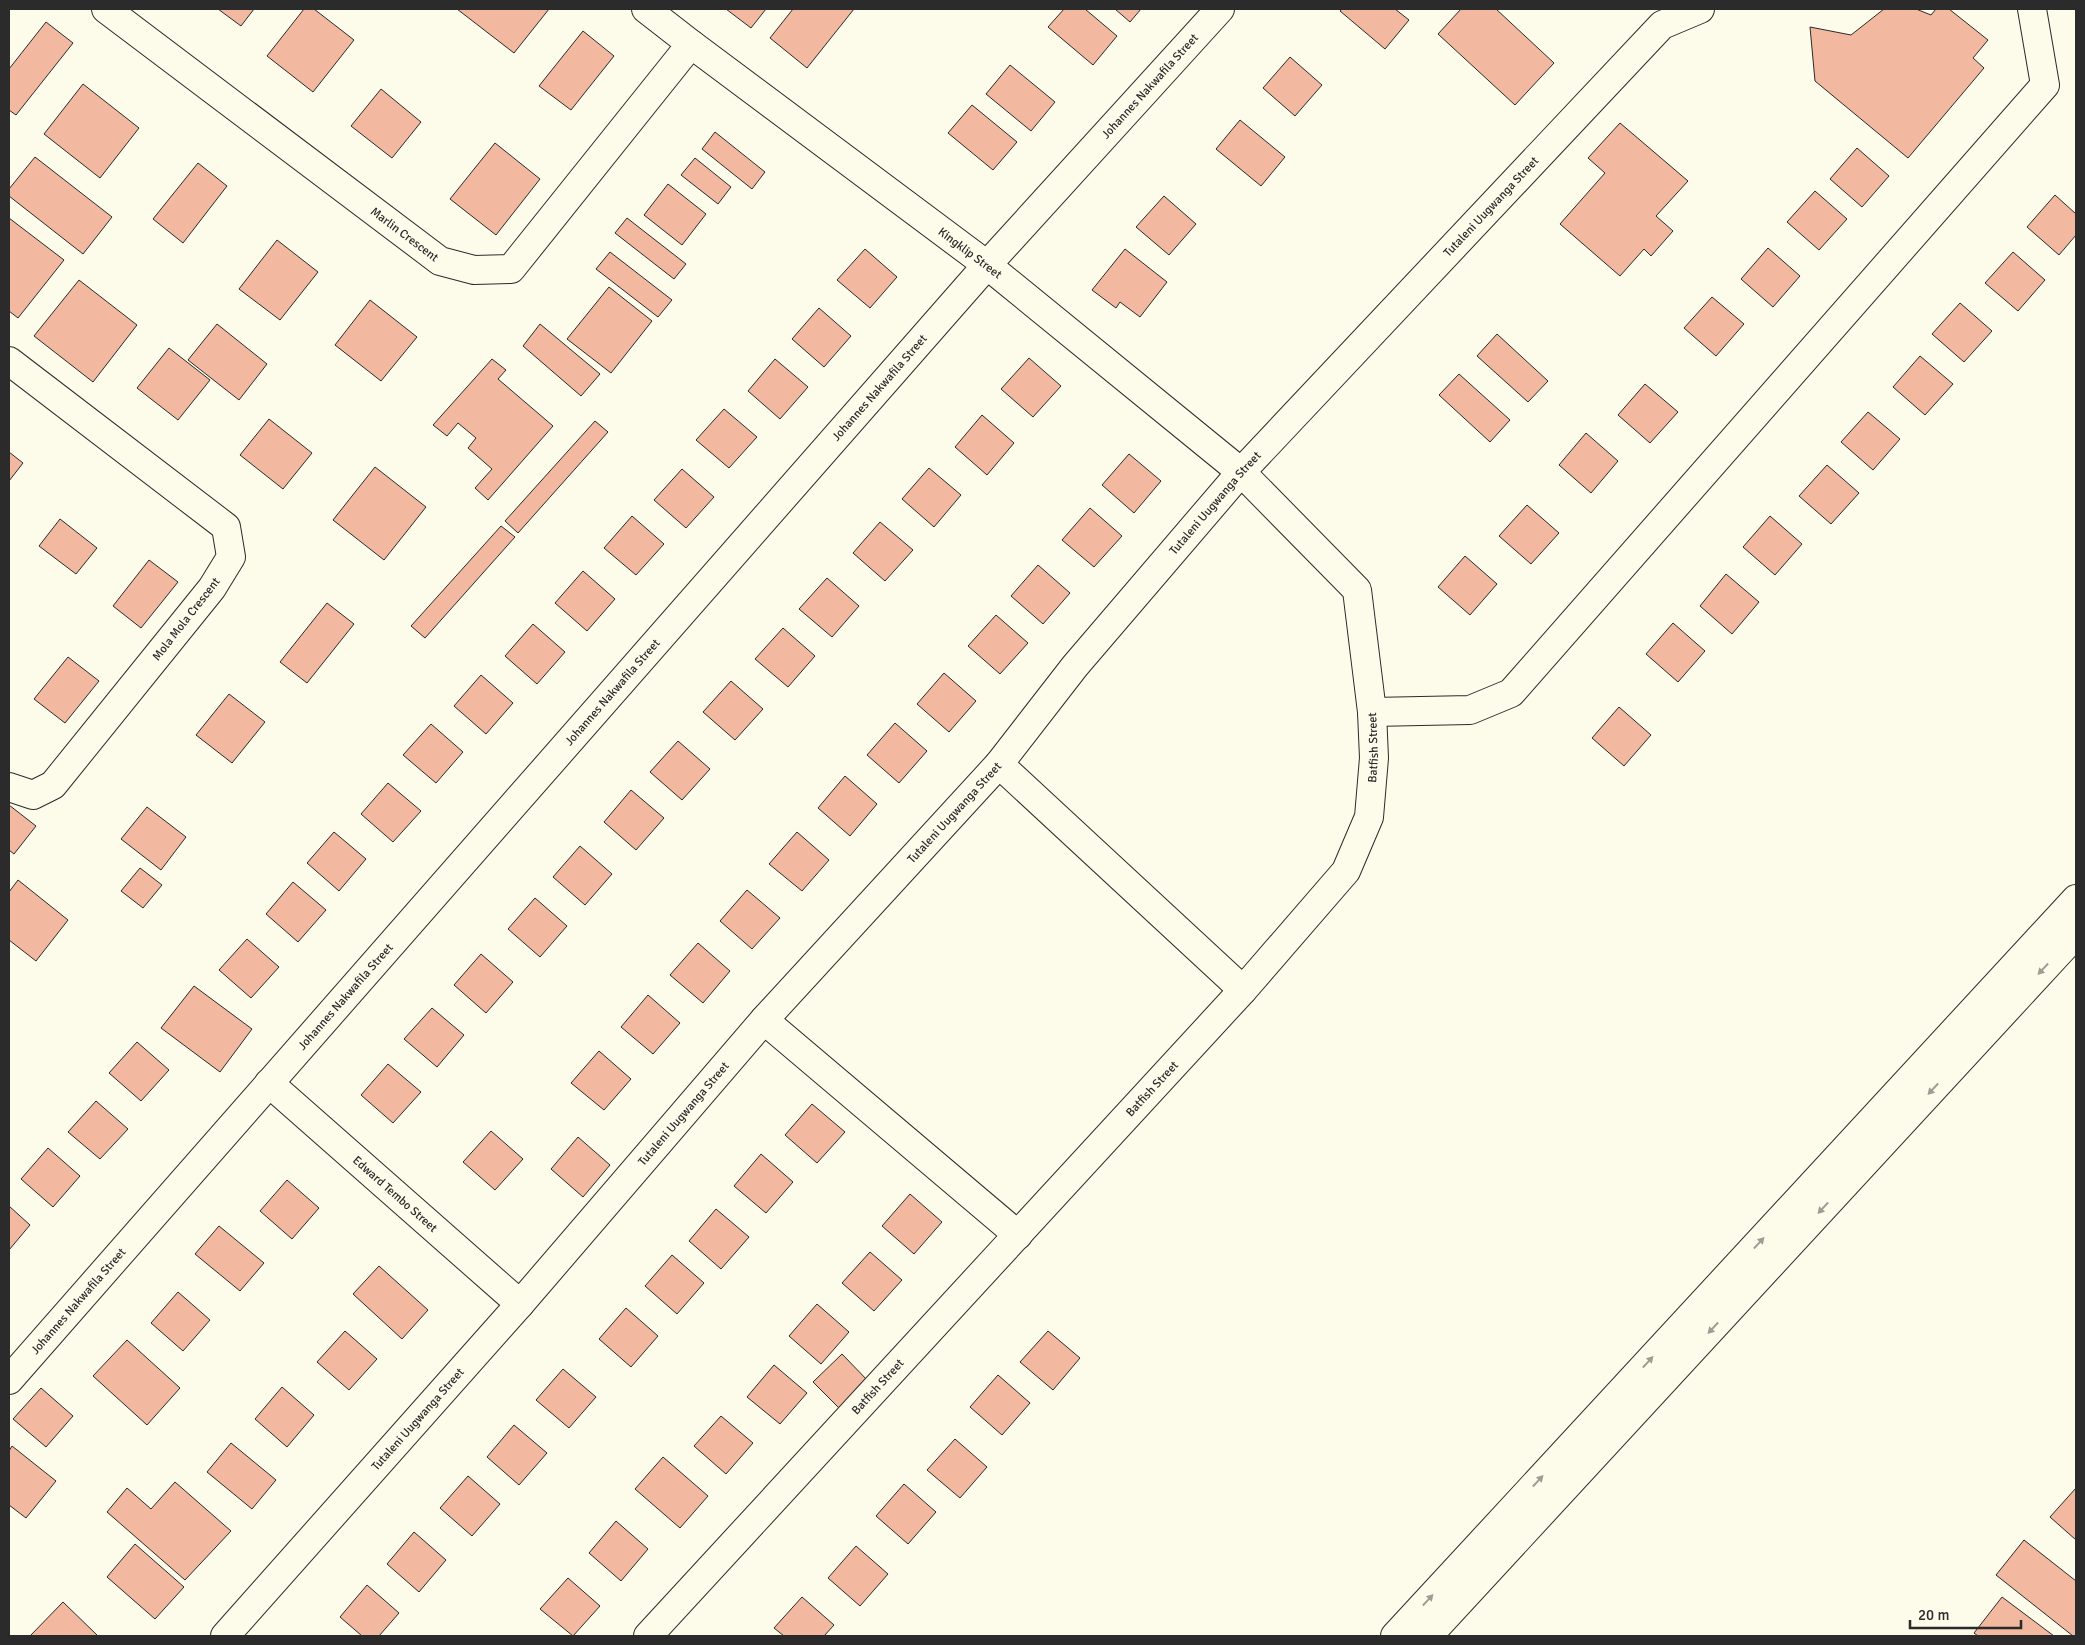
<svg xmlns="http://www.w3.org/2000/svg" width="2085" height="1645" viewBox="0 0 2085 1645" font-family="Signika,sans-serif">
<style>
.building{fill:#f2b8a0;stroke:#2b2b2b}
.lines{fill:none;stroke-linecap:round;stroke-linejoin:round}
.street-casing{stroke:#2b2b2b;stroke-width:30}
.highway-casing{stroke:#2b2b2b;stroke-width:30}
.street{stroke:#fdfbea;stroke-width:28}
.highway{stroke:#fdfbea;stroke-width:28}
.oneway{fill:#9e9d94}
.labels{text-anchor:middle;stroke-width:4;stroke-linejoin:round;paint-order:stroke}
.street-label{font-size:12px;fill:#2b2b2b;stroke:#fdfbea}
</style>
<rect width="100%" height="100%" fill="#fdfbea"/>
<g class="building">
<polygon points="218,9 254,9 241,26"/>
<polygon points="304,9 314,9 354,40 313,92 267,56"/>
<polygon points="457,9 549,9 514,53"/>
<polygon points="726,9 766,9 751,28"/>
<polygon points="793,9 854,9 807,68 770,38"/>
<polygon points="1064,9 1085,9 1117,36 1093,65 1048,27"/>
<polygon points="1115,9 1141,9 1130,22"/>
<polygon points="1342,9 1395,9 1409,20 1385,49 1340,11"/>
<polygon points="1461,9 1496,9 1554,63 1515,105 1438,34"/>
<polygon points="1884,9 1916,9 1931,15 1936,9 1949,9 1988,40 1973,58 1984,68 1908,158 1815,81 1810,27 1851,35"/>
<polygon points="46,22 73,43 16,115 9,110 9,69"/>
<polygon points="583,31 614,56 571,110 539,86"/>
<polygon points="1290,57 1322,85 1295,116 1263,88"/>
<polygon points="1010,65 1055,102 1031,131 986,94"/>
<polygon points="83,84 139,128 100,178 44,134"/>
<polygon points="381,89 421,122 392,158 351,126"/>
<polygon points="972,105 1017,142 993,170 948,133"/>
<polygon points="1240,120 1285,157 1261,186 1216,149"/>
<polygon points="1620,123 1688,181 1656,216 1673,231 1651,256 1644,249 1620,276 1560,224 1605,173 1588,158"/>
<polygon points="715,132 765,172 752,189 702,149"/>
<polygon points="495,143 540,179 496,235 450,199"/>
<polygon points="1857,148 1889,176 1862,207 1830,179"/>
<polygon points="35,157 112,217 83,254 9,196 9,189"/>
<polygon points="695,158 731,187 718,204 681,175"/>
<polygon points="198,163 227,186 183,243 153,219"/>
<polygon points="668,184 706,214 682,245 644,215"/>
<polygon points="1815,191 1847,219 1819,250 1787,222"/>
<polygon points="2055,195 2076,214 2076,235 2059,255 2027,227"/>
<polygon points="1164,196 1196,224 1169,255 1136,227"/>
<polygon points="9,218 64,260 18,318 9,311"/>
<polygon points="627,218 686,264 674,279 615,233"/>
<polygon points="277,240 318,272 280,320 239,289"/>
<polygon points="1768,248 1800,276 1773,307 1741,279"/>
<polygon points="865,249 897,277 870,308 837,280"/>
<polygon points="1125,249 1167,282 1140,317 1120,302 1116,308 1092,290"/>
<polygon points="610,252 672,300 658,317 596,269"/>
<polygon points="2013,252 2045,280 2018,311 1985,283"/>
<polygon points="79,280 137,325 93,382 34,336"/>
<polygon points="609,287 652,321 611,373 567,339"/>
<polygon points="1712,297 1744,324 1716,356 1684,328"/>
<polygon points="370,300 417,337 381,381 335,345"/>
<polygon points="1960,303 1992,331 1964,362 1932,334"/>
<polygon points="819,308 851,336 824,367 792,339"/>
<polygon points="217,324 267,364 239,400 188,360"/>
<polygon points="540,324 600,374 581,396 523,346"/>
<polygon points="1497,334 1548,381 1528,402 1477,356"/>
<polygon points="169,348 210,380 178,420 137,388"/>
<polygon points="1920,356 1953,384 1925,415 1893,387"/>
<polygon points="1029,358 1061,386 1033,417 1001,389"/>
<polygon points="492,359 506,370 498,379 553,426 488,500 475,488 492,469 468,448 476,438 458,423 447,436 433,425"/>
<polygon points="775,359 808,387 780,419 748,391"/>
<polygon points="1459,374 1510,420 1490,442 1439,395"/>
<polygon points="1645,384 1678,412 1650,443 1618,415"/>
<polygon points="724,409 757,437 729,468 696,440"/>
<polygon points="1868,412 1900,439 1873,470 1841,442"/>
<polygon points="982,415 1014,443 987,475 955,447"/>
<polygon points="269,419 312,453 283,489 240,455"/>
<polygon points="595,421 608,432 518,533 505,521"/>
<polygon points="1586,433 1618,461 1591,493 1559,465"/>
<polygon points="9,452 23,463 9,481"/>
<polygon points="1129,454 1161,481 1134,513 1102,485"/>
<polygon points="1827,465 1859,493 1831,524 1799,496"/>
<polygon points="375,467 426,507 384,560 333,520"/>
<polygon points="929,468 961,495 934,527 902,499"/>
<polygon points="682,469 714,497 686,528 654,500"/>
<polygon points="1527,505 1559,533 1531,564 1499,536"/>
<polygon points="1090,508 1122,536 1094,567 1062,540"/>
<polygon points="632,516 664,544 636,575 604,548"/>
<polygon points="1770,516 1802,544 1775,575 1743,547"/>
<polygon points="60,519 97,548 76,574 39,546"/>
<polygon points="880,522 913,550 885,581 853,553"/>
<polygon points="501,526 515,537 425,638 411,626"/>
<polygon points="1465,556 1497,584 1470,615 1438,587"/>
<polygon points="149,560 178,582 141,628 113,606"/>
<polygon points="1038,565 1070,593 1043,624 1011,596"/>
<polygon points="583,571 615,599 587,631 555,603"/>
<polygon points="1726,574 1759,602 1732,634 1700,606"/>
<polygon points="827,578 859,606 832,637 799,609"/>
<polygon points="327,603 354,624 307,683 280,662"/>
<polygon points="996,615 1028,643 1000,674 968,646"/>
<polygon points="1673,623 1705,651 1678,682 1646,654"/>
<polygon points="533,624 565,652 537,684 505,656"/>
<polygon points="783,628 815,656 788,687 755,659"/>
<polygon points="68,657 99,681 65,723 34,699"/>
<polygon points="944,673 976,701 949,732 917,704"/>
<polygon points="481,675 513,703 486,734 454,706"/>
<polygon points="731,681 763,709 735,740 703,712"/>
<polygon points="229,694 265,722 232,763 196,735"/>
<polygon points="1619,707 1651,735 1624,766 1592,738"/>
<polygon points="895,723 927,751 899,783 867,755"/>
<polygon points="431,724 463,752 436,783 403,755"/>
<polygon points="678,741 710,769 682,800 650,772"/>
<polygon points="845,776 877,804 850,836 818,808"/>
<polygon points="388,783 421,811 393,842 361,814"/>
<polygon points="631,790 664,818 636,850 604,822"/>
<polygon points="9,805 36,826 14,854 9,850"/>
<polygon points="147,807 186,837 161,870 121,839"/>
<polygon points="334,832 366,859 339,891 307,863"/>
<polygon points="797,832 829,860 802,891 769,864"/>
<polygon points="580,846 612,874 585,905 553,877"/>
<polygon points="140,868 162,885 143,908 121,891"/>
<polygon points="18,880 68,920 36,961 9,940 9,892"/>
<polygon points="293,882 326,910 298,942 266,914"/>
<polygon points="747,890 780,918 752,949 720,921"/>
<polygon points="535,898 567,926 540,957 508,929"/>
<polygon points="247,939 279,967 251,998 219,970"/>
<polygon points="698,943 730,971 703,1003 670,975"/>
<polygon points="481,954 513,982 486,1013 454,985"/>
<polygon points="194,986 252,1029 220,1072 161,1028"/>
<polygon points="648,995 680,1023 653,1054 621,1027"/>
<polygon points="432,1008 464,1035 437,1067 404,1039"/>
<polygon points="137,1042 169,1070 141,1101 109,1073"/>
<polygon points="599,1051 631,1079 604,1110 571,1083"/>
<polygon points="388,1064 421,1092 393,1123 361,1095"/>
<polygon points="96,1101 128,1129 100,1159 68,1132"/>
<polygon points="812,1104 845,1132 817,1163 785,1135"/>
<polygon points="491,1131 523,1159 495,1190 463,1162"/>
<polygon points="578,1137 610,1165 583,1197 551,1169"/>
<polygon points="48,1148 80,1176 53,1207 21,1179"/>
<polygon points="761,1154 793,1182 766,1213 734,1186"/>
<polygon points="287,1180 319,1208 292,1239 260,1211"/>
<polygon points="910,1194 942,1222 914,1254 882,1226"/>
<polygon points="9,1206 30,1225 9,1250"/>
<polygon points="716,1209 749,1237 721,1269 689,1241"/>
<polygon points="219,1226 264,1263 240,1291 195,1254"/>
<polygon points="870,1252 902,1280 874,1311 842,1283"/>
<polygon points="672,1255 704,1283 677,1314 645,1286"/>
<polygon points="379,1266 428,1310 402,1339 353,1294"/>
<polygon points="178,1292 210,1320 183,1351 151,1323"/>
<polygon points="817,1304 849,1332 821,1364 789,1336"/>
<polygon points="626,1308 658,1336 631,1367 599,1339"/>
<polygon points="345,1331 377,1359 349,1390 317,1362"/>
<polygon points="1048,1331 1080,1358 1053,1390 1020,1362"/>
<polygon points="127,1340 180,1388 147,1425 93,1376"/>
<polygon points="842,1354 870,1383 841,1410 813,1382"/>
<polygon points="774,1365 807,1393 780,1424 747,1397"/>
<polygon points="563,1369 596,1397 569,1428 536,1400"/>
<polygon points="998,1375 1030,1403 1002,1435 970,1407"/>
<polygon points="282,1387 314,1415 287,1447 255,1419"/>
<polygon points="41,1388 73,1416 46,1447 13,1419"/>
<polygon points="721,1416 753,1443 726,1474 694,1446"/>
<polygon points="514,1425 547,1453 519,1485 487,1457"/>
<polygon points="955,1439 987,1467 960,1498 927,1470"/>
<polygon points="231,1443 276,1480 252,1509 207,1472"/>
<polygon points="12,1446 56,1481 26,1518 9,1505 9,1451"/>
<polygon points="663,1457 708,1496 680,1528 635,1489"/>
<polygon points="468,1476 500,1504 472,1536 440,1508"/>
<polygon points="175,1482 231,1531 185,1580 107,1512 127,1488 151,1509"/>
<polygon points="904,1484 936,1512 908,1544 876,1516"/>
<polygon points="2076,1488 2076,1540 2050,1517"/>
<polygon points="616,1521 648,1549 621,1581 589,1553"/>
<polygon points="414,1532 446,1560 419,1592 387,1564"/>
<polygon points="2024,1540 2076,1581 2076,1636 2073,1636 1996,1575"/>
<polygon points="135,1544 184,1587 155,1619 107,1577"/>
<polygon points="856,1546 888,1574 860,1606 828,1578"/>
<polygon points="568,1578 600,1606 573,1636 540,1609"/>
<polygon points="367,1585 399,1613 379,1636 362,1636 340,1617"/>
<polygon points="802,1597 834,1625 824,1636 784,1636 774,1628"/>
<polygon points="2002,1597 2054,1636 1978,1636 1974,1633"/>
<polygon points="63,1602 98,1636 30,1636"/>
</g>
<g class="lines">
<defs>
<g id="street">
<path id="s1" d="M106,9L440,261L474,270L511,269L691,44L646,9"/>
<polyline points="9,361 226,527 231,557 212,588 53,785 33,795 9,787"/>
<polyline points="1372,712 1470,710 1511,693 2045,85 2032,9"/>
<polyline points="999,764 1243,990"/>
<polyline points="764,1020 1018,1235"/>
<path id="s2" d="M269,1083L520,1304"/>
<path id="s3" d="M9,1380L987,265L1220,9"/>
<path id="s4" d="M225,1636L520,1304L764,1020L999,764L1075,666L1241,472L1662,25L1700,9"/>
<path id="s5" d="M648,1636L1243,990L1346,871L1369,817L1374,758L1372,712L1357,590L1241,472L987,265L691,44"/>
</g>
<g id="highway">
<polyline points="1395,1636 2076,899"/>
<polyline points="1428,1636 2076,934"/>
</g>
</defs>
<use href="#street" class="street-casing"/>
<use href="#highway" class="highway-casing"/>
<use href="#street" class="street"/>
<use href="#highway" class="highway"/>
</g>
<defs><path id="oneway-solid" d="M-6-.8H1V-3.2L6.5 0L1 3.2V.8H-6Z" transform="scale(1.25)"/></defs>
<g class="oneway">
<use href="#oneway-solid" transform="translate(2043 969) rotate(133)"/>
<use href="#oneway-solid" transform="translate(1933 1089) rotate(133)"/>
<use href="#oneway-solid" transform="translate(1823 1208) rotate(133)"/>
<use href="#oneway-solid" transform="translate(1759 1243) rotate(-47)"/>
<use href="#oneway-solid" transform="translate(1713 1328) rotate(133)"/>
<use href="#oneway-solid" transform="translate(1648 1362) rotate(-47)"/>
<use href="#oneway-solid" transform="translate(1538 1481) rotate(-47)"/>
<use href="#oneway-solid" transform="translate(1428 1600) rotate(-47)"/>
</g>
<g class="labels">
<g class="street-label">
<text dy="4" stroke="none"><textPath href="#s3" startOffset="1725">Johannes Nakwafila Street</textPath></text>
<text dy="4" stroke="none"><textPath href="#s4" startOffset="1910">Tutaleni Uugwanga Street</textPath></text>
<text dy="4" stroke="none"><textPath href="#s1" startOffset="374">Marlin Crescent</textPath></text>
<text transform="translate(970 253) rotate(37)" y="4">Kingklip Street</text>
<text dy="4" stroke="none"><textPath href="#s3" startOffset="1320">Johannes Nakwafila Street</textPath></text>
<text dy="4" stroke="none"><textPath href="#s4" startOffset="1505">Tutaleni Uugwanga Street</textPath></text>
<text transform="translate(186 619) rotate(-52)" y="4">Mola Mola Crescent</text>
<text dy="4" stroke="none"><textPath href="#s3" startOffset="915">Johannes Nakwafila Street</textPath></text>
<text dy="4" stroke="none"><textPath href="#s5" startOffset="1164">Batfish Street</textPath></text>
<text dy="4" stroke="none"><textPath href="#s4" startOffset="1100">Tutaleni Uugwanga Street</textPath></text>
<text dy="4" stroke="none"><textPath href="#s3" startOffset="510">Johannes Nakwafila Street</textPath></text>
<text dy="4" stroke="none"><textPath href="#s5" startOffset="744">Batfish Street</textPath></text>
<text dy="4" stroke="none"><textPath href="#s4" startOffset="695">Tutaleni Uugwanga Street</textPath></text>
<text dy="4" stroke="none"><textPath href="#s2" startOffset="168">Edward Tembo Street</textPath></text>
<text dy="4" stroke="none"><textPath href="#s3" startOffset="105">Johannes Nakwafila Street</textPath></text>
<text dy="4" stroke="none"><textPath href="#s5" startOffset="339">Batfish Street</textPath></text>
<text dy="4" stroke="none"><textPath href="#s4" startOffset="290">Tutaleni Uugwanga Street</textPath></text>
</g>
</g>
<rect width="2085" height="1645" fill="none" stroke="#2b2b2b" stroke-width="20"/>
<path d="M1910 1620v8h111v-8" fill="none" stroke="#2b2b2b" stroke-width="2.5"/>
<text x="1918" y="1620" font-size="15" fill="#2b2b2b" stroke="#fdfbea" stroke-width="4" paint-order="stroke">20 m</text>
</svg>
